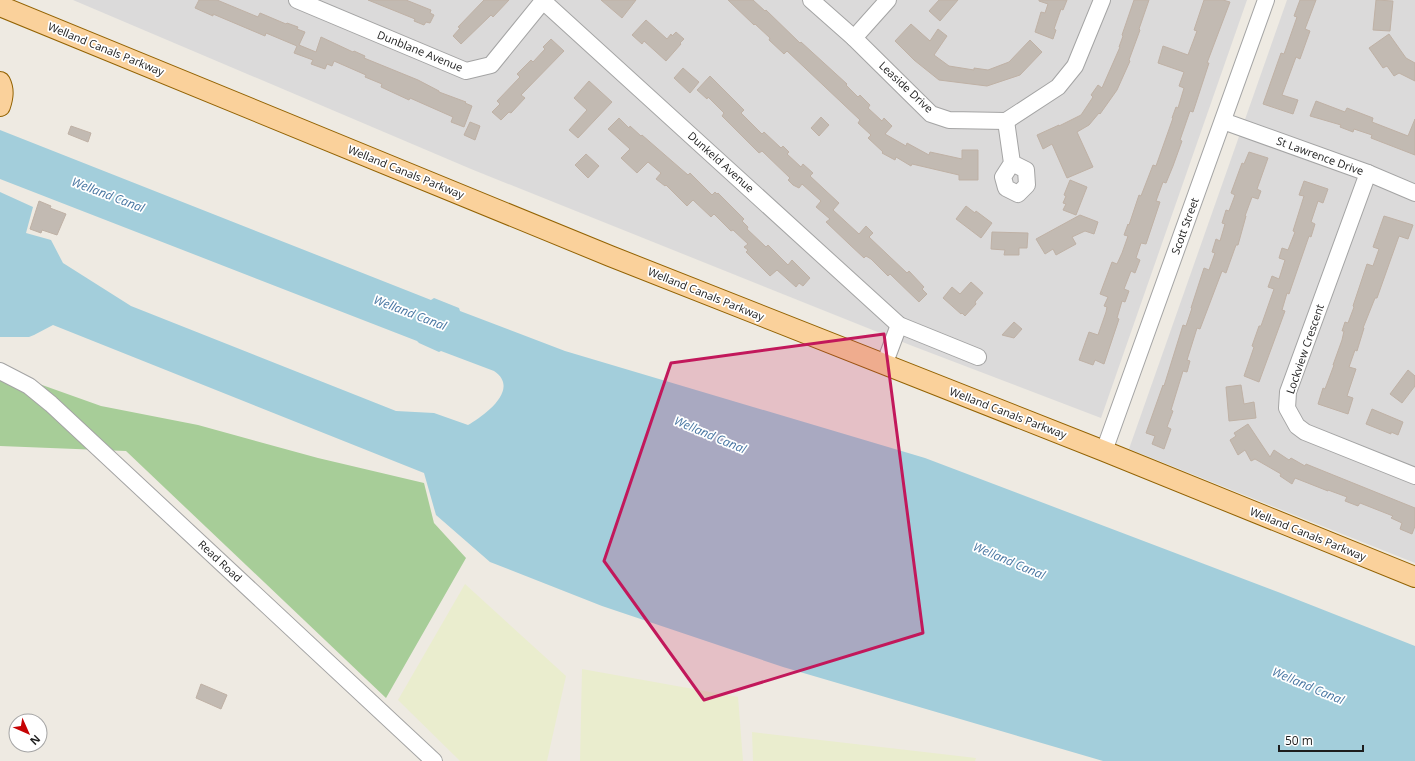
<svg xmlns="http://www.w3.org/2000/svg" width="1415" height="761" viewBox="0 0 1415 761" font-family="'Open Sans',sans-serif">
<style>
.residential{fill:#dbdada}
.farmland{fill:#eaedce}
.forest{fill:#a7cd98}
.water{fill:#a3cedb}
.building{fill:#c2bab2;stroke:#bfb1a5}
.lines{fill:none;stroke-linecap:round;stroke-linejoin:round}
.minor-casing{stroke:#a4a4a4;stroke-width:18}
.major-casing{stroke:#936303;stroke-width:22}
.minor{stroke:#fff;stroke-width:16}
.major{stroke:#fad19b;stroke-width:20}
.marked{fill:#c2185b;fill-opacity:0.2;stroke:#c2185b;stroke-width:3;stroke-linejoin:round}
.labels{text-anchor:middle;stroke-width:3.5;stroke-linejoin:round;paint-order:stroke}
.street-label{font-size:11px;fill:#1d1d1d;stroke:#fff}
.water-label{font-size:12px;font-style:italic;fill:#4876a2;stroke:#fff}
</style>
<rect width="100%" height="100%" fill="#eeeae2"/>
<g class="residential">
<polygon points="73,0 1247,0 1101,418 910,345 471,169"/>
<polygon points="1287,0 1415,0 1415,563 1129,449"/>
</g>
<g class="farmland">
<polygon points="465,584 566,676 547,761 460,761 398,700"/>
<polygon points="582,669 738,697 743,761 580,761"/>
<polygon points="752,732 976,758 975,761 753,761"/>
</g>
<polygon class="forest" points="0,370 101,406 198,425 318,458 424,483 434,523 466,558 386,698 126,451 0,446"/>
<path class="water" d="M0,130L431,300L434,298L459,308L460,311L565,351L925,458L1278,592L1415,646V761H1103L783,667L602,606L490,562L436,515L424,473L53,325L34,335L29,337H0V192L33,207L26,233L51,240L63,263L131,306L396,411L434,413L468,425C484,416 521,389 494,371L441,351L439,352L419,343L417,341L0,179Z"/>
<g class="building">
<polygon points="199,0 217,0 258,17 260,13 286,24 287,23 298,27 297,29 305,32 299,45 316,52 321,37 353,52 354,51 365,56 364,58 418,80 439,91 439,92 466,102 465,103 472,106 464,127 451,122 453,117 410,98 409,100 381,87 382,84 365,77 366,75 334,61 332,66 327,64 325,69 311,64 313,60 294,53 297,46 266,33 265,36 213,14 213,16 195,8"/>
<polygon points="368,0 406,0 431,10 430,13 434,15 430,23 426,22 424,25 414,21 415,19"/>
<polygon points="484,0 509,0 493,17 491,15 461,44 453,36 460,28 458,27"/>
<polygon points="601,0 636,0 622,18"/>
<polygon points="728,0 753,0 765,11 766,10 800,43 801,42 847,84 846,85 858,97 860,95 870,105 868,108 882,121 884,118 892,126 885,134 906,146 907,143 929,155 930,152 962,159 962,150 978,150 978,180 959,180 959,175 912,164 911,166 896,157 895,160 882,153 883,152 868,138 871,135 858,123 860,120 787,51 784,54 769,40 770,38 755,24 754,25"/>
<polygon points="939,0 958,0 940,21 929,11"/>
<polygon points="1039,0 1067,0 1063,10 1061,9 1054,29 1056,30 1053,39 1035,32 1041,12 1045,13 1048,4 1039,1"/>
<polygon points="1134,0 1149,0 1139,29 1140,30 1129,60 1130,61 1117,90 1100,114 1099,113 1089,125 1077,132 1093,167 1067,178 1052,144 1043,149 1037,135 1059,125 1059,126 1081,115 1093,97 1091,95 1098,85 1102,88 1120,47 1119,47 1123,36 1122,35"/>
<polygon points="1204,0 1223,0 1230,2 1207,63 1209,63 1193,112 1190,111 1180,140 1182,141 1173,166 1166,183 1163,182 1156,201 1160,202 1146,244 1141,243 1136,258 1140,260 1135,273 1131,271 1124,289 1129,291 1125,302 1122,301 1117,318 1119,319 1104,364 1095,360 1093,365 1079,360 1089,332 1098,335 1106,312 1107,307 1104,306 1108,297 1100,294 1112,262 1117,264 1122,253 1128,236 1124,235 1128,224 1129,225 1139,195 1141,196 1153,165 1156,166 1173,118 1172,118 1176,107 1178,108 1184,88 1179,86 1184,72 1158,63 1163,46 1188,55 1197,31 1194,30"/>
<polygon points="1300,0 1316,0 1305,29 1310,31 1300,59 1296,57 1282,95 1298,100 1293,114 1263,104 1281,53 1284,54 1297,17 1294,16"/>
<polygon points="1376,0 1393,1 1390,31 1373,30"/>
<polygon points="646,20 667,39 671,34 672,36 676,32 684,39 680,43 681,44 666,61 644,41 642,44 632,35"/>
<polygon points="911,24 930,41 938,29 947,36 934,55 949,66 974,70 974,68 988,70 1009,62 1030,40 1042,52 1020,75 987,86 939,80 914,60 895,41"/>
<polygon points="1389,34 1406,58 1415,63 1415,81 1399,73 1394,76 1387,66 1383,68 1369,48"/>
<polygon points="551,39 564,51 521,95 525,98 511,113 509,112 501,120 492,112 500,104 497,101 520,77 517,74 531,60 533,62 545,49 543,47"/>
<polygon points="683,68 699,82 690,93 674,78"/>
<polygon points="710,76 744,110 741,113 762,134 764,132 781,148 783,146 789,152 787,154 801,167 803,164 813,173 810,176 839,203 833,210 859,234 866,226 873,233 869,237 907,273 909,271 924,287 922,289 927,294 919,302 890,274 888,276 871,259 866,256 864,258 849,244 826,222 830,219 816,207 821,201 802,184 799,188 793,185 788,180 790,178 762,151 759,153 722,116 724,113 708,97 707,99 697,90"/>
<polygon points="589,81 612,102 578,138 569,130 587,110 574,98"/>
<polygon points="1316,101 1345,112 1347,108 1373,118 1372,122 1408,136 1415,119 1415,155 1371,138 1372,135 1354,129 1353,132 1340,127 1341,125 1310,116"/>
<polygon points="821,117 829,125 819,136 811,128"/>
<polygon points="619,118 629,128 630,126 641,136 642,135 688,175 690,173 712,195 715,192 717,194 718,193 744,219 742,221 748,227 747,229 766,247 768,245 788,265 792,260 810,278 803,286 799,283 796,287 777,270 770,276 746,252 748,250 744,247 748,244 733,230 731,231 714,214 711,217 693,200 687,206 666,185 665,186 656,179 661,173 648,162 637,173 621,158 630,149 608,129"/>
<polygon points="470,122 480,126 475,140 464,135"/>
<polygon points="71,126 91,133 88,142 68,134"/>
<polygon points="1249,152 1268,158 1257,189 1261,191 1258,199 1252,197 1245,216 1246,216 1238,245 1236,245 1226,273 1222,271 1200,329 1197,328 1187,360 1190,361 1187,372 1183,371 1171,410 1173,411 1167,427 1171,429 1164,449 1152,444 1155,436 1146,433 1163,385 1164,386 1183,325 1186,326 1192,308 1191,308 1204,268 1209,270 1215,253 1212,252 1216,239 1220,241 1225,224 1222,223 1226,210 1229,211 1235,195 1231,193 1242,163 1244,164"/>
<polygon points="586,154 599,166 588,178 575,165"/>
<polygon points="1070,180 1087,187 1076,215 1063,210 1066,204 1063,203 1066,196 1064,195"/>
<polygon points="1304,181 1328,189 1323,203 1318,201 1311,222 1315,224 1311,237 1309,236 1289,294 1287,293 1282,310 1285,311 1259,382 1244,376 1254,347 1252,346 1259,326 1261,326 1274,289 1268,287 1272,276 1279,279 1285,260 1279,258 1282,248 1288,250 1295,232 1293,231 1304,196 1299,195"/>
<polygon points="39,201 51,206 50,208 66,214 57,235 42,230 41,233 30,229"/>
<polygon points="966,206 975,213 976,211 992,223 981,238 956,219"/>
<polygon points="1080,215 1098,222 1094,234 1085,231 1072,237 1076,244 1056,255 1053,249 1045,254 1036,239"/>
<polygon points="1384,216 1413,225 1408,239 1399,236 1377,298 1375,298 1363,328 1364,328 1357,351 1355,350 1349,367 1356,369 1347,396 1353,398 1348,414 1318,404 1323,388 1325,389 1334,365 1333,365 1342,340 1344,331 1342,331 1345,322 1348,323 1354,307 1353,306 1367,264 1373,266 1379,249 1373,247"/>
<polygon points="992,232 1028,233 1027,248 1019,248 1019,255 1004,255 1005,250 991,249"/>
<polygon points="971,282 983,293 975,302 976,304 965,316 962,313 961,314 943,298 952,287 960,294"/>
<polygon points="1014,322 1022,329 1014,338 1002,335"/>
<polygon points="1408,370 1415,376 1415,386 1402,403 1390,394"/>
<polygon points="1241,385 1244,404 1254,402 1256,418 1229,421 1226,387"/>
<polygon points="1372,409 1403,422 1398,435 1391,432 1391,434 1366,424"/>
<polygon points="1248,424 1270,457 1274,450 1289,460 1291,458 1305,466 1306,464 1415,508 1415,526 1412,534 1400,529 1402,523 1391,518 1393,516 1360,503 1358,506 1345,501 1347,497 1328,490 1328,491 1295,478 1292,484 1280,476 1281,474 1255,459 1251,461 1245,450 1238,455 1230,440 1236,436 1234,433"/>
<polygon points="201,684 227,695 221,709 196,698"/>
</g>
<g class="lines">
<defs>
<g id="minor">
<polyline points="297,0 466,71 491,65 543,1"/>
<polyline points="542,0 899,325 978,357"/>
<polyline points="811,0 854,38 931,114 949,120 1006,121 1058,87 1075,66 1102,0"/>
<polyline points="854,38 888,0"/>
<polyline points="1006,121 1012,163 1026,170 1027,185 1018,194 1006,188 1003,177 1012,163"/>
<polyline points="1223,121 1368,173 1415,193"/>
<polyline points="1368,173 1288,392 1287,408 1297,426 1305,432 1415,476"/>
<polyline points="884,365 899,325"/>
<polyline points="0,371 29,386 51,404 434,761"/>
<polyline points="1104,451 1266,0"/>
</g>
<g id="major">
<polyline points="0,6 610,256 1104,451 1415,577"/>
<path d="M0,82C4,90 3,97 0,106"/>
</g>
</defs>
<use href="#minor" class="minor-casing"/>
<use href="#major" class="major-casing"/>
<use href="#minor" class="minor"/>
<use href="#major" class="major"/>
</g>
<path class="marked" d="M884,334L923,633L704,700L604,561L671,363Z"/>
<g class="labels">
<g class="street-label">
<text transform="translate(106 49) rotate(22)" y="4">Welland Canals Parkway</text>
<text transform="translate(420 51) rotate(22)" y="4">Dunblane Avenue</text>
<text transform="translate(906 87) rotate(43)" y="4">Leaside Drive</text>
<text transform="translate(1320 156) rotate(20)" y="4">St Lawrence Drive</text>
<text transform="translate(721 162) rotate(42)" y="4">Dunkeld Avenue</text>
<text transform="translate(406 172) rotate(22)" y="4">Welland Canals Parkway</text>
<text transform="translate(1185 226) rotate(-70)" y="4">Scott Street</text>
<text transform="translate(706 294) rotate(22)" y="4">Welland Canals Parkway</text>
<text transform="translate(1305 349) rotate(-71)" y="4">Lockview Crescent</text>
<text transform="translate(1008 413) rotate(21)" y="4">Welland Canals Parkway</text>
<text transform="translate(1308 534) rotate(22)" y="4">Welland Canals Parkway</text>
<text transform="translate(220 561) rotate(43)" y="4">Read Road</text>
</g>
<g class="water-label">
<text transform="translate(108 195) rotate(21)" y="4">Welland Canal</text>
<text transform="translate(410 313) rotate(21)" y="4">Welland Canal</text>
<text transform="translate(710 435) rotate(23)" y="4">Welland Canal</text>
<text transform="translate(1009 561) rotate(23)" y="4">Welland Canal</text>
<text transform="translate(1308 686) rotate(23)" y="4">Welland Canal</text>
</g>
</g>
<g transform="translate(28 733) rotate(135)"><circle r="19" fill="#ffffff" stroke="#a5a5a5"/>
<path d="M0-3L7 15L0 10L-7 15Z" fill="#c60304"/>
<text y="-6" font-size="11" font-weight="bold" text-anchor="middle" fill="#1d1d1d">N</text>
</g>
<path d="M1279 745v6h84v-6" fill="none" stroke="#1d1d1d" stroke-width="2"/>
<text x="1285" y="745" font-size="12" fill="#1d1d1d" stroke="#ffffff" stroke-width="3" paint-order="stroke">50 m</text>
</svg>
